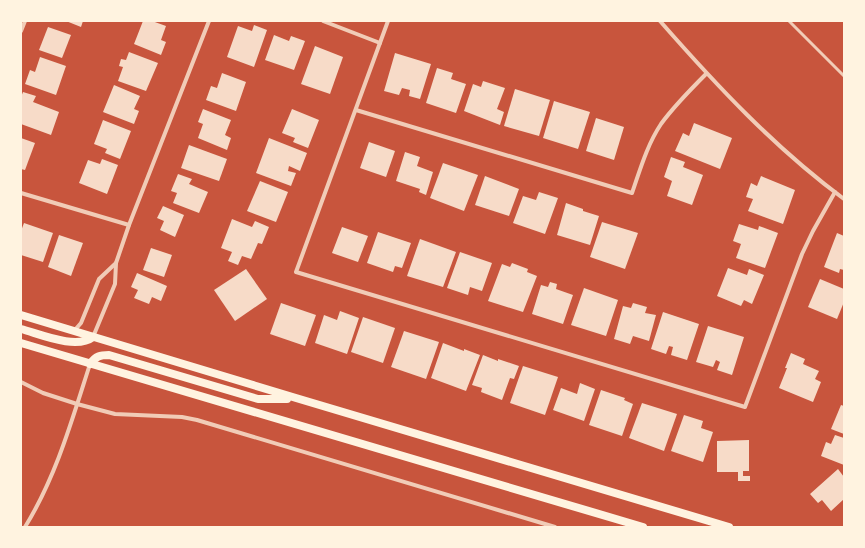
<svg xmlns="http://www.w3.org/2000/svg" width="865" height="548" viewBox="0 0 865 548" font-family="'IBM Plex Sans',sans-serif">
<style>
.building{fill:#f7dbc8}
.lines{fill:none;stroke-linecap:round;stroke-linejoin:round}
.service{stroke:#f1ccb7;stroke-width:3}
.minor{stroke:#f1ccb7;stroke-width:4}
.secondary{stroke:#fff3e0;stroke-width:8}
</style>
<rect width="100%" height="100%" fill="#c8553d"/>
<g class="building">
<polygon points="66,21 83,21 81,27"/>
<polygon points="143,21 152,21 166,26 161,40 166,42 161,55 134,44"/>
<polygon points="254,25 267,30 254,67 227,57 238,26 252,31"/>
<polygon points="48,27 71,35 62,58 39,50"/>
<polygon points="274,35 289,41 291,36 305,41 294,70 265,60"/>
<polygon points="315,46 343,57 330,94 301,84"/>
<polygon points="129,52 158,63 146,91 118,81 123,67 119,66 121,59 126,60"/>
<polygon points="395,53 431,64 420,99 409,96 410,90 402,88 399,95 384,91"/>
<polygon points="40,57 66,66 56,95 25,84 30,70 35,72"/>
<polygon points="437,68 453,73 451,79 466,84 456,113 426,103"/>
<polygon points="222,73 246,82 236,111 206,100 211,86 217,88"/>
<polygon points="483,81 505,88 497,109 504,112 500,125 464,111 473,84 481,87"/>
<polygon points="114,85 140,96 134,109 139,111 134,124 103,112"/>
<polygon points="515,89 550,100 539,136 504,126"/>
<polygon points="23,92 36,96 33,102 59,112 51,135 21,124 21,97"/>
<polygon points="554,101 590,112 578,149 543,138"/>
<polygon points="203,109 231,120 225,135 231,138 227,150 198,138 203,124 198,122"/>
<polygon points="292,109 319,120 308,148 293,142 295,138 282,133"/>
<polygon points="596,118 624,127 614,160 586,151"/>
<polygon points="103,120 131,131 120,159 105,153 107,149 94,144"/>
<polygon points="694,123 732,138 720,169 675,151 683,133 689,136"/>
<polygon points="21,138 35,143 25,170 21,169"/>
<polygon points="269,138 307,153 300,171 289,166 288,171 296,173 291,186 256,173"/>
<polygon points="369,142 395,151 386,177 360,168"/>
<polygon points="189,145 227,159 219,181 181,168"/>
<polygon points="405,152 420,157 417,166 433,172 426,195 419,192 420,189 396,181"/>
<polygon points="671,157 685,162 683,167 703,175 692,205 667,196 672,181 664,177"/>
<polygon points="102,159 118,165 107,194 79,183 88,160 100,164"/>
<polygon points="443,163 478,175 464,211 430,198"/>
<polygon points="178,174 192,179 189,184 208,192 199,213 173,203 177,193 171,191"/>
<polygon points="485,176 519,189 509,216 475,205"/>
<polygon points="761,176 795,190 783,224 748,211 753,199 746,197 751,183 757,186"/>
<polygon points="260,181 288,192 276,222 247,211"/>
<polygon points="539,192 558,198 545,234 513,223 523,196 536,200"/>
<polygon points="566,203 583,209 583,211 599,216 590,245 557,235"/>
<polygon points="163,206 184,215 175,237 160,230 164,221 157,218"/>
<polygon points="232,219 252,227 255,221 269,227 262,244 258,243 251,259 242,256 238,265 228,261 232,252 221,248"/>
<polygon points="602,222 638,233 625,269 590,257"/>
<polygon points="24,223 53,233 43,262 21,255 21,231"/>
<polygon points="739,224 758,230 759,226 778,233 765,268 736,258 741,244 733,241"/>
<polygon points="342,227 368,236 358,262 332,253"/>
<polygon points="378,232 411,243 402,268 395,266 393,272 367,263"/>
<polygon points="837,233 844,236 844,270 840,269 839,273 824,267"/>
<polygon points="59,235 83,243 71,276 48,267"/>
<polygon points="420,239 456,252 443,287 407,276"/>
<polygon points="151,248 172,255 164,277 143,270"/>
<polygon points="460,252 492,263 482,291 470,287 468,295 447,288"/>
<polygon points="512,263 528,269 527,272 537,276 523,312 488,301 502,264 510,267"/>
<polygon points="728,268 747,275 749,269 764,275 752,304 744,300 741,306 717,296"/>
<polygon points="246,269 267,299 235,321 214,290"/>
<polygon points="137,273 167,286 161,301 152,297 149,304 134,298 138,290 131,287"/>
<polygon points="820,279 844,289 844,302 837,319 808,307"/>
<polygon points="550,282 557,284 556,289 573,295 563,324 532,314 541,285 548,287"/>
<polygon points="584,288 618,300 606,336 571,325"/>
<polygon points="281,303 316,315 305,346 270,334"/>
<polygon points="633,303 647,307 645,313 656,315 649,341 633,336 630,344 614,339 623,306 631,308"/>
<polygon points="340,311 359,318 347,354 315,343 324,315 337,320"/>
<polygon points="663,312 699,324 687,360 671,355 673,347 669,346 666,354 651,349"/>
<polygon points="363,317 395,328 383,363 351,352"/>
<polygon points="708,326 744,337 732,375 717,370 720,362 716,360 713,367 696,362"/>
<polygon points="404,331 439,342 426,379 391,367"/>
<polygon points="443,343 464,351 464,349 480,355 466,391 431,378"/>
<polygon points="791,353 805,359 803,364 819,371 815,379 821,382 813,402 779,388 787,368 785,368"/>
<polygon points="483,355 498,361 498,359 519,366 514,379 510,378 502,400 481,392 482,388 472,385"/>
<polygon points="523,366 558,377 545,415 510,403"/>
<polygon points="580,383 595,389 584,421 553,410 561,388 577,394"/>
<polygon points="601,390 625,398 624,400 633,404 622,436 589,425"/>
<polygon points="642,403 677,414 664,451 629,438"/>
<polygon points="841,405 844,406 844,434 831,429"/>
<polygon points="684,415 703,421 701,428 713,432 703,462 671,451"/>
<polygon points="835,435 844,438 844,465 821,456 826,442 831,444"/>
<polygon points="749,440 749,471 743,471 743,476 750,476 750,481 738,481 738,472 717,472 717,441"/>
<polygon points="838,469 844,477 844,499 831,511 822,500 818,503 810,494"/>
</g>
<g class="lines">
<polyline class="service" points="789,21 844,76"/>
<g class="minor">
<polyline points="323,21 380,43"/>
<polyline points="388,21 296,272 745,407 802,254 813,231 835,192"/>
<path d="M660,21C717,86 775,148 844,199"/>
<polyline points="21,31 25,21"/>
<path d="M356,110L632,193C640,170 647,145 661,124C674,106 690,90 706,74"/>
<polyline points="21,193 129,225"/>
<polyline points="74,331 81,323 99,279 116,263"/>
<polyline points="93,337 115,284 116,263 129,225 209,21"/>
<polyline points="21,382 43,393 77,404 115,414 182,417 197,420 555,527"/>
<path d="M25,527C56,477 72,420 90,364"/>
</g>
<g class="secondary">
<polyline points="21,315 296,398 729,527"/>
<path d="M21,329C40,334 76,350 93,337"/>
<polyline points="21,343 643,527"/>
<path d="M90,364C96,356 100,355 109,355L258,399H287"/>
</g>
</g>
<rect width="865" height="548" fill="none" stroke="#fff3e0" stroke-width="44"/>
</svg>
